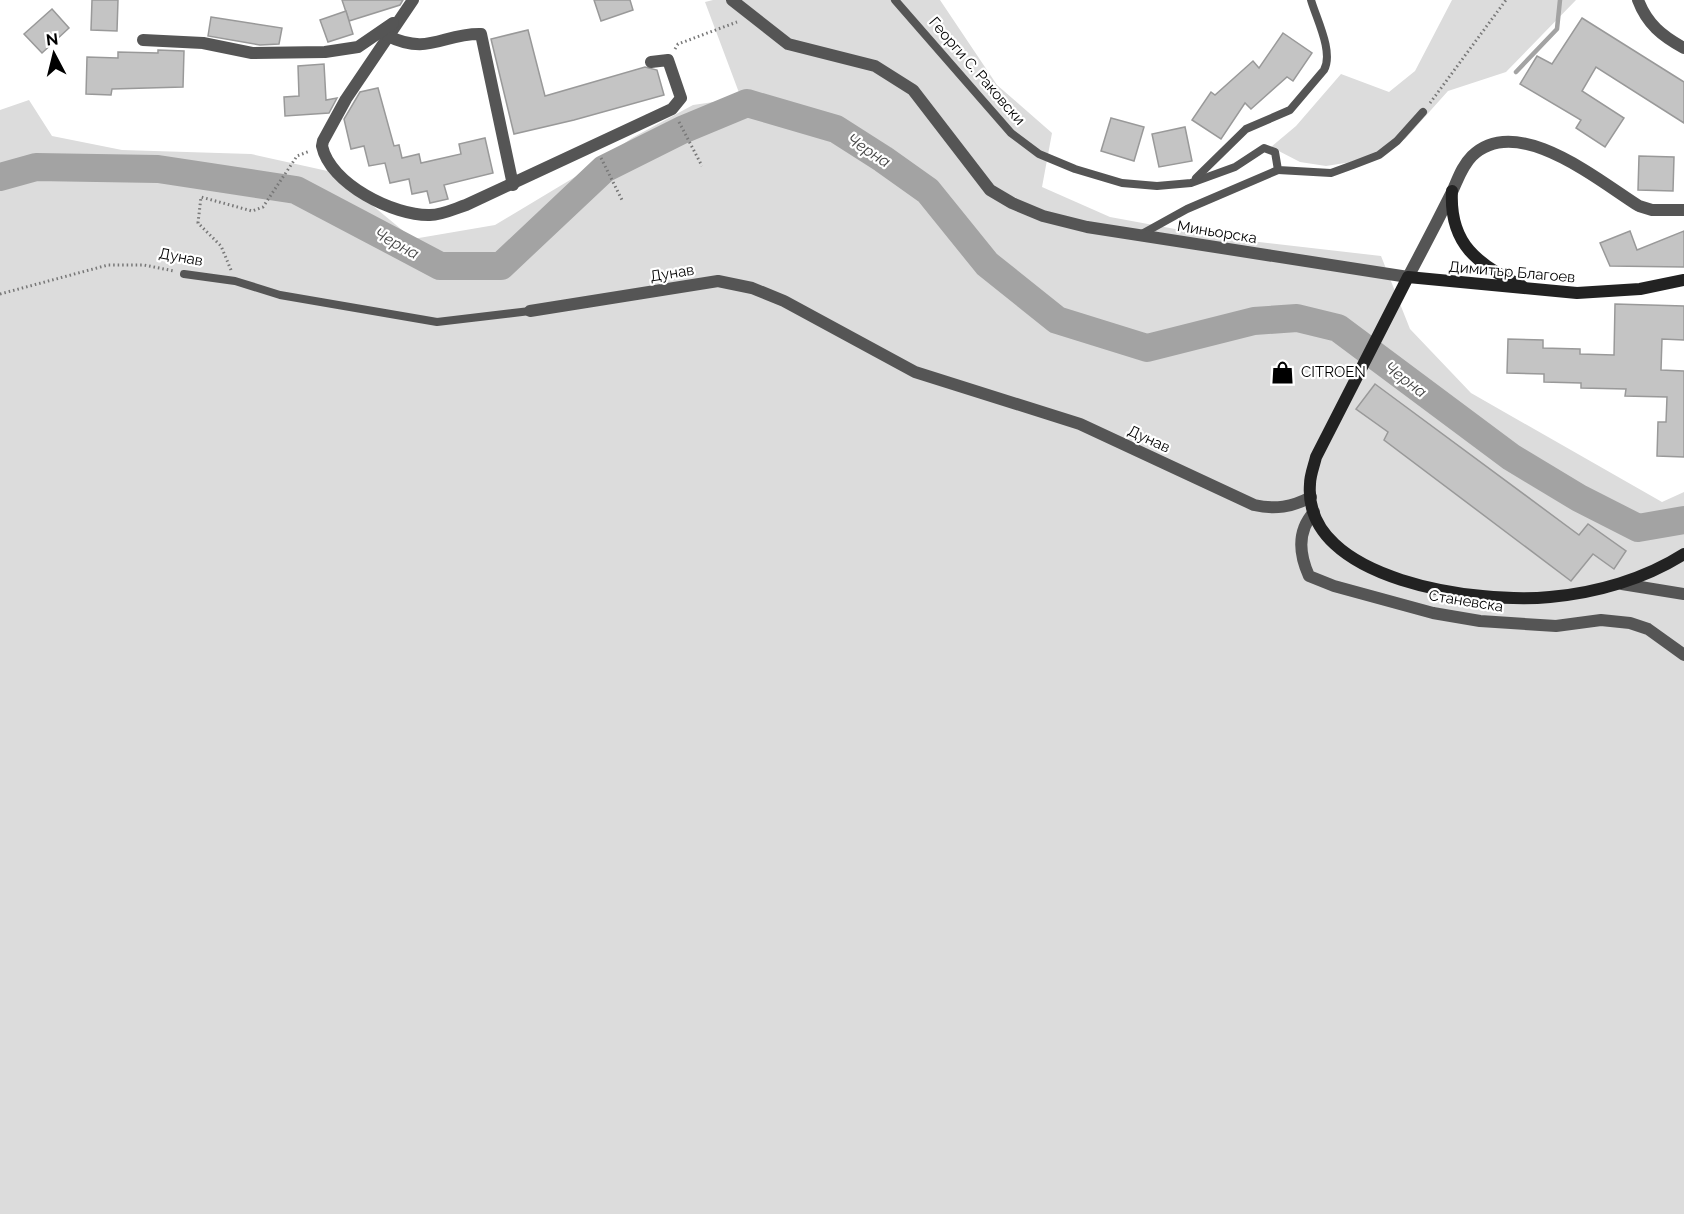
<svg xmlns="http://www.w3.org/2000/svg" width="1684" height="1214" viewBox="0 0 1684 1214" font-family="Raleway,sans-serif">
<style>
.green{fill:#dcdcdc}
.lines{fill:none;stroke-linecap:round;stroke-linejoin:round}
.stream{stroke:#a3a3a3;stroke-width:4.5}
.river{stroke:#a3a3a3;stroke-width:28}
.building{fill:#c4c4c4;stroke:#999;stroke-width:1.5}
.path{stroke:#777;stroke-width:3;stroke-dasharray:1.5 3;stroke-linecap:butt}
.service{stroke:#555;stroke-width:8}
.minor{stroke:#555;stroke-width:12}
.tertiary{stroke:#555;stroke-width:12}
.secondary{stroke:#222;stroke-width:12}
.labels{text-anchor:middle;stroke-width:4.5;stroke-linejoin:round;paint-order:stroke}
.street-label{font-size:15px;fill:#000;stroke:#fff}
.poi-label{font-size:15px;fill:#000;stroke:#fff;text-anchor:start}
.water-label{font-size:16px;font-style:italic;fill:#444;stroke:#fff}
</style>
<rect width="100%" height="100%" fill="#fff"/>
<g class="green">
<polygon points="713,0 940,0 997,85 1052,133 1042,187 1110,217 1224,238 1381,256 1410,329 1471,393 1662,502 1684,492 1684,1214 0,1214 0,110 29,100 52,136 122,150 251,154 332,172 413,239 495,225 580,174 632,138 693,105 741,98 705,2"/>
<polygon points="1452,0 1576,0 1506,72 1448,91 1405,139 1383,150 1358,161 1326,166 1300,162 1271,147 1296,126 1341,74 1389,92 1415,71"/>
</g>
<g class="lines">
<polyline class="stream" points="1516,72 1557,29 1560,0"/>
<polyline class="river" points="0,177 36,167 158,169 296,190 440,266 501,266 604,169 682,130 747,103 836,129 883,159 928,191 987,264 1057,320 1147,348 1254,321 1297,318 1338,328 1511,457 1579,498 1638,528 1684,520"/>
</g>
<g class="building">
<polygon points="92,0 118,0 117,31 91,30"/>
<polygon points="342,0 403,0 400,5 349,21"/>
<polygon points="594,0 630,0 633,10 601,21"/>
<polygon points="52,9 69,28 42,53 24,34"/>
<polygon points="346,11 353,34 328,42 320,20"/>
<polygon points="211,17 282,28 279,44 260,45 208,36"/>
<polygon points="1582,18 1684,82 1684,123 1596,67 1582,91 1624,118 1605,147 1576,128 1581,120 1520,84 1537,56 1552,64"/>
<polygon points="528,30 545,96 645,67 657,70 664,95 574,120 514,134 491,39"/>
<polygon points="1283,33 1312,53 1293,81 1287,77 1251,109 1245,103 1221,139 1192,120 1211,92 1215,95 1253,61 1259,68"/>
<polygon points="158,50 184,51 183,87 112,89 111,95 86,94 87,57 118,58 118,52 158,53"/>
<polygon points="324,64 326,100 337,98 329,113 285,116 284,97 299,96 298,66"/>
<polygon points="378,88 394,146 399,145 402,158 419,154 421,163 461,154 459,144 485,138 493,173 444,185 448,199 430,203 427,191 412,194 409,179 390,183 385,163 369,166 364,146 351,149 344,119 360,92"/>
<polygon points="1111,118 1144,127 1134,161 1101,151"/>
<polygon points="1185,127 1192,161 1159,167 1152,134"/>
<polygon points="1639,156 1674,157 1673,191 1638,190"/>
<polygon points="1630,231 1637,250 1684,231 1684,267 1610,266 1600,243"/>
<polygon points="1615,304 1684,306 1684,340 1662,339 1661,370 1684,371 1684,457 1657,456 1658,422 1666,422 1667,397 1625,396 1626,389 1581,388 1581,383 1544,382 1544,374 1507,373 1508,339 1543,340 1543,348 1580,349 1580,354 1614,355"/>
<polygon points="1375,384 1579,535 1588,524 1626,551 1614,569 1593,554 1571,581 1384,440 1388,432 1356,409"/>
</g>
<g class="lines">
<g class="path">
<polyline points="675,49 678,44 737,22"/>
<polyline points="1430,103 1506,0"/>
<polyline points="679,122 702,166"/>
<polyline points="601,158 623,202"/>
<polyline points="231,270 221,246 198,223 201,197 252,211 263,207 297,156 310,151"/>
<polyline points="0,294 108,265 144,265 174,271"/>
</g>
<g class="service">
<polyline points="895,0 1011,133 1039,154 1075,169 1122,183 1157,186 1191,183 1235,167 1264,148 1275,152 1278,170 1331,173 1353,165 1379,155 1397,141 1423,112"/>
<path d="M1196,178L1246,129L1290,110L1324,70C1334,52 1316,18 1311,0"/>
<polyline points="1140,235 1187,209 1278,170"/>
<polyline points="184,274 235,281 280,295 437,322 530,311"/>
</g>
<g class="minor">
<path d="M413,0L346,99L323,141L322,146C330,184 394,216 430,215C442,215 454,209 466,205L672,109L681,98L668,60L651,62"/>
<polyline points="732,0 788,44 875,66 913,90 990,190 1012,203 1043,216 1087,227 1408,277"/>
<path d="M1638,0C1647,24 1662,36 1684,48"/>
<path d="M388,36C429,56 443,33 481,34L513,185"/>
<polyline points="143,40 203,43 252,53 325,52 358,47 393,23"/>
<path d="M530,311L718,281L752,288L784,301L915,372L1080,424L1254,505C1275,510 1292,507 1311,497"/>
<path d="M1314,512C1297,531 1299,554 1309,576L1334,586L1433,613L1480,621L1556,626L1601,620L1630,623L1648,629L1684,655"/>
<polyline points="1622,584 1684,594"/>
</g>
<path class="tertiary" d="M1408,277C1423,249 1438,220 1452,192C1458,179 1462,166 1472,156C1517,112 1599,181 1639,206L1652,210H1684"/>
<g class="secondary">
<path d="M1452,191C1449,244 1478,265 1522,286"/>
<path d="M1684,280L1640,289L1577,293L1408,277L1316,457C1314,466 1310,475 1310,484C1302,582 1481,604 1550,597C1596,593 1645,579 1684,554"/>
</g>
</g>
<defs>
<symbol id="shop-bare" viewBox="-9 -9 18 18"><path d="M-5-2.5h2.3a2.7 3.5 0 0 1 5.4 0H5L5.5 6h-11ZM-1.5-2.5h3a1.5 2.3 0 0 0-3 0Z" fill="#000" stroke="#fff" stroke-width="2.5" paint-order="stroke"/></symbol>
</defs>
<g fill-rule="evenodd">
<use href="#shop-bare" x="1266" y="356" width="33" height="33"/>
</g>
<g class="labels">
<g class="street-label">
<text transform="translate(977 71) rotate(49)" y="5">Георги С. Раковски</text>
<text transform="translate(1217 232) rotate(9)" y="5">Миньорска</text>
<text transform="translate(181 257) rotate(10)" y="5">Дунав</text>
<text transform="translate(1512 272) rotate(5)" y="5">Димитър Благоев</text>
<text transform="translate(672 273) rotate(-9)" y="5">Дунав</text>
<text transform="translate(1149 439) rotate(25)" y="5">Дунав</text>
<text transform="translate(1466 601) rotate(9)" y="5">Станевска</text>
</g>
<g class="poi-label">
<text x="1301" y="377">CITROEN</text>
</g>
<g class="water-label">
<text transform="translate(869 150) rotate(33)" y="6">Черна</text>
<text transform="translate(397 243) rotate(28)" y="6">Черна</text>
<text transform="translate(1406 379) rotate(37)" y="6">Черна</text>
</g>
</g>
<g transform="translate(54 54) rotate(353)" stroke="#ffffff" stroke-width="4.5" paint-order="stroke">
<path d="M0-4.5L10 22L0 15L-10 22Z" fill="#000000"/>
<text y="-9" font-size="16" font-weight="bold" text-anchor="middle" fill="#000000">N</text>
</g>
</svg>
